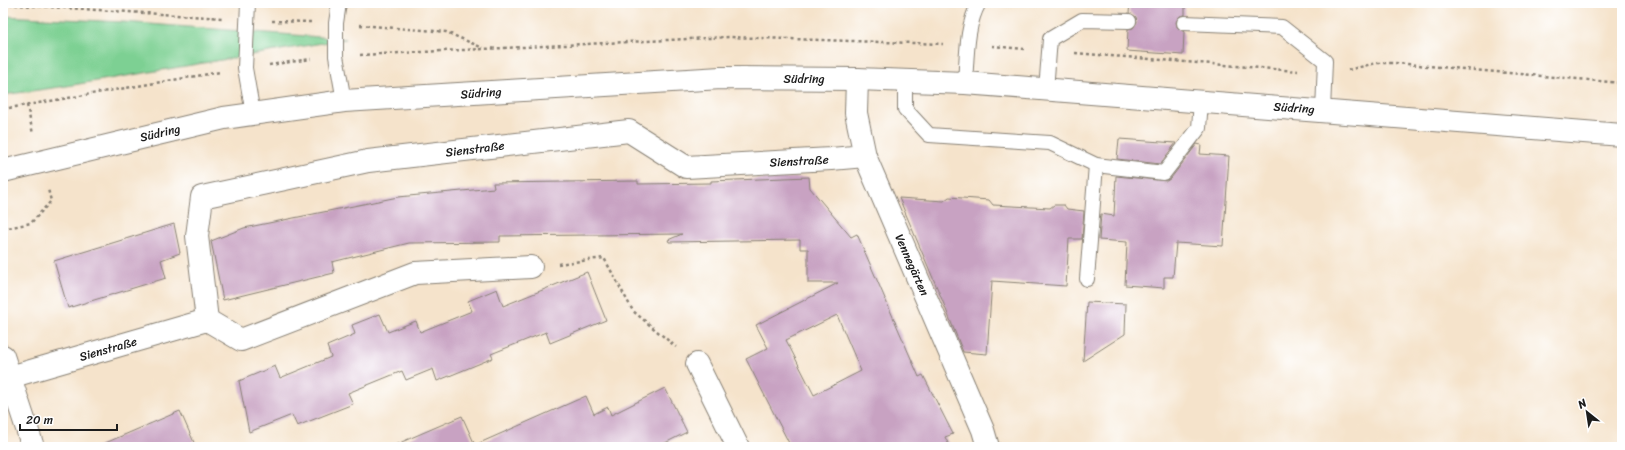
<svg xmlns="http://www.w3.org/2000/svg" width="1625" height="450" viewBox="0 0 1625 450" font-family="Sriracha,sans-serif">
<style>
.green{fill:#7dd093;stroke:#4c7658}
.building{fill:#c8a2c2;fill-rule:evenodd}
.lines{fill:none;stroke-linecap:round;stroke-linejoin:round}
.service-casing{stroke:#888074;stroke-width:16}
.minor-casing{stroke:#888074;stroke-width:24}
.primary-casing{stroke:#888074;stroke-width:24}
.path{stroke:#888074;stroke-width:2.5;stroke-dasharray:3 3;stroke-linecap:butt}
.service{stroke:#fff;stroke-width:14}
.minor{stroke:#fff;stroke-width:22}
.primary{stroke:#fff;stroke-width:22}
.labels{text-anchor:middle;stroke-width:3;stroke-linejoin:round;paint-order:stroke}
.street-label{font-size:12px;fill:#1c1c1c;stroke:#fff}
</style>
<rect width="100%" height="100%" fill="#fff"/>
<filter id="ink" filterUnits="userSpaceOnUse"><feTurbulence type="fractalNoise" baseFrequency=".025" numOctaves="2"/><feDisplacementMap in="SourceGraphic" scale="8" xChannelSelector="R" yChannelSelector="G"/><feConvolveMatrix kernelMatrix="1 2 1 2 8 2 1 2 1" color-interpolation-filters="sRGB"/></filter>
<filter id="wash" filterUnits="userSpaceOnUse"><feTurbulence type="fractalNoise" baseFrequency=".012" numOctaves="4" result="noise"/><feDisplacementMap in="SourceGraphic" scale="16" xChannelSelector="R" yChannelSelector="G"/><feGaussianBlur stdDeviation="0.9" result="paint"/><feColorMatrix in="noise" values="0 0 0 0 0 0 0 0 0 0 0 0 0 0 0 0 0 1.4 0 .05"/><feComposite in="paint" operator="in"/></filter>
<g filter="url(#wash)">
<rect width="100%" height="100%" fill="#f5e3cb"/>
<polygon class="green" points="3,16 123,22 346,39 67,86 3,95"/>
<g id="blocks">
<g class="building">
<polygon points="1130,3 1185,3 1185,15 1180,16 1176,22 1177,27 1184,32 1183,55 1127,51 1128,29 1133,28 1137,22 1136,17 1129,13"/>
<polygon points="1119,139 1176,143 1160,164 1117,159"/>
<polygon points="1197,144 1201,145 1200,154 1229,156 1223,246 1176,243 1173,277 1164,277 1164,288 1125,285 1127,242 1099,240 1101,214 1114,216 1116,176 1167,181 1171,178"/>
<path d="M809,177L810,188L851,237L857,234L919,377L923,375L953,434L945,437L950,447H791L746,359L768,348L756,325L838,283H808V249H800V240L669,242L668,240L682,234L500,236V242L409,243L332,262L334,273L223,300L211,241L244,228L398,197L494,188L493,183L638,181V184L711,183V181ZM837,315L861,371L814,395L786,340Z"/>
<polygon points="949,197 989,200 993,205 1050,208 1054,205 1064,205 1067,209 1084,211 1082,239 1069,239 1066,286 992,281 987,354 963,352 941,297 899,198 944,201"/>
<polygon points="174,224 180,253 161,260 166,278 68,308 54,261"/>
<polygon points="587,272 606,320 550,343 546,332 491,354 493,358 437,381 433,369 406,380 402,371 348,393 353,404 297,426 292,415 249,432 239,381 275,366 280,378 331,357 327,346 355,334 352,325 380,314 388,332 416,321 420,332 472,311 468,301 497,289 503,306"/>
<polygon points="1087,302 1126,304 1125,334 1083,361"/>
<polygon points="665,388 687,432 657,447 390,447 462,416 475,445 586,396 594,414 608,407 611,415"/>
<polygon points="180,411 196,447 96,447"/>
</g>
</g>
</g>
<g filter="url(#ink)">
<use href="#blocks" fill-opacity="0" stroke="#888074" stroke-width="1"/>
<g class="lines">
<defs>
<g id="service">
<polyline points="248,3 245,68 253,114"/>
<polyline points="339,3 336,23 336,56 344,101"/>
<polyline points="1184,23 1282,27 1325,61 1323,111"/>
<polyline points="905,81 905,109 929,135 1050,143 1096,165 1164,173 1199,128 1201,101"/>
<path d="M965,83C967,58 966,25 979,3"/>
<polyline points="1046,90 1050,39 1082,20 1129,21"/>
<polyline points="1087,279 1096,165"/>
</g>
<g id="minor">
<polyline points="857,79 856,113 865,156 983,430 988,447"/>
<polyline points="207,320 197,236 202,197 368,161 629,131 686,167 831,159 865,156"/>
<polyline points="3,356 33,447"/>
<polyline points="697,364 738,447"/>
<polyline points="3,379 207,320 241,340 415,273 531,267"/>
</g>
<polyline id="primary" points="3,171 224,118 344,101 721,78 857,79 965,83 1622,135"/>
</defs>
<use href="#service" class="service-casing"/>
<use href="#minor" class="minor-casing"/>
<use href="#primary" class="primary-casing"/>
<g class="path">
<polyline points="3,4 223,18"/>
<polyline points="272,21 313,22"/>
<polyline points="360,25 446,32 483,48"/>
<polyline points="992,46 1024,49"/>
<polyline points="1075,53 1298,71"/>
<polyline points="360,55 729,37 943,44"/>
<polyline points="269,65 311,59"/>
<polyline points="1348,70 1376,63 1395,63 1622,83"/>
<polyline points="27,105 33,134"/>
<polyline points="3,109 220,72"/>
<polyline points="3,229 31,223 51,201 48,189"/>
<polyline points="558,264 604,258 633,311 676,347"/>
</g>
<use href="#service" class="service"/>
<use href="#minor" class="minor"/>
<use href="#primary" class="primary"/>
</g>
</g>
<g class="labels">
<g class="street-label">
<text x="804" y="83">Südring</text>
<text transform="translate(481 93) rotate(-4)" y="4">Südring</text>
<text transform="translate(1294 108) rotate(4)" y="4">Südring</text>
<text transform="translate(160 133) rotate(-13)" y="4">Südring</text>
<text transform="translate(475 149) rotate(-7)" y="4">Sienstraße</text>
<text transform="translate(799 161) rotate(-3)" y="4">Sienstraße</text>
<text transform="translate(912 265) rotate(66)" y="4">Vennegärten</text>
<text transform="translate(108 349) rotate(-16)" y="4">Sienstraße</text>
</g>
</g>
<rect width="1625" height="450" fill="none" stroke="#fff" stroke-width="16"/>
<g transform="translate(1587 412) rotate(330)" stroke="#ffffff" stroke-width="3" paint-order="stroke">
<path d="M0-3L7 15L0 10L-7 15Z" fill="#1c1c1c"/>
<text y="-6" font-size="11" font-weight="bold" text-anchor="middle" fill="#1c1c1c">N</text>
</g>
<path d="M20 424v6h97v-6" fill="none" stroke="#1c1c1c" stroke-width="2"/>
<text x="26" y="424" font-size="12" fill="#1c1c1c" stroke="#ffffff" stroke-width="3" paint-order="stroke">20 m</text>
</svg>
